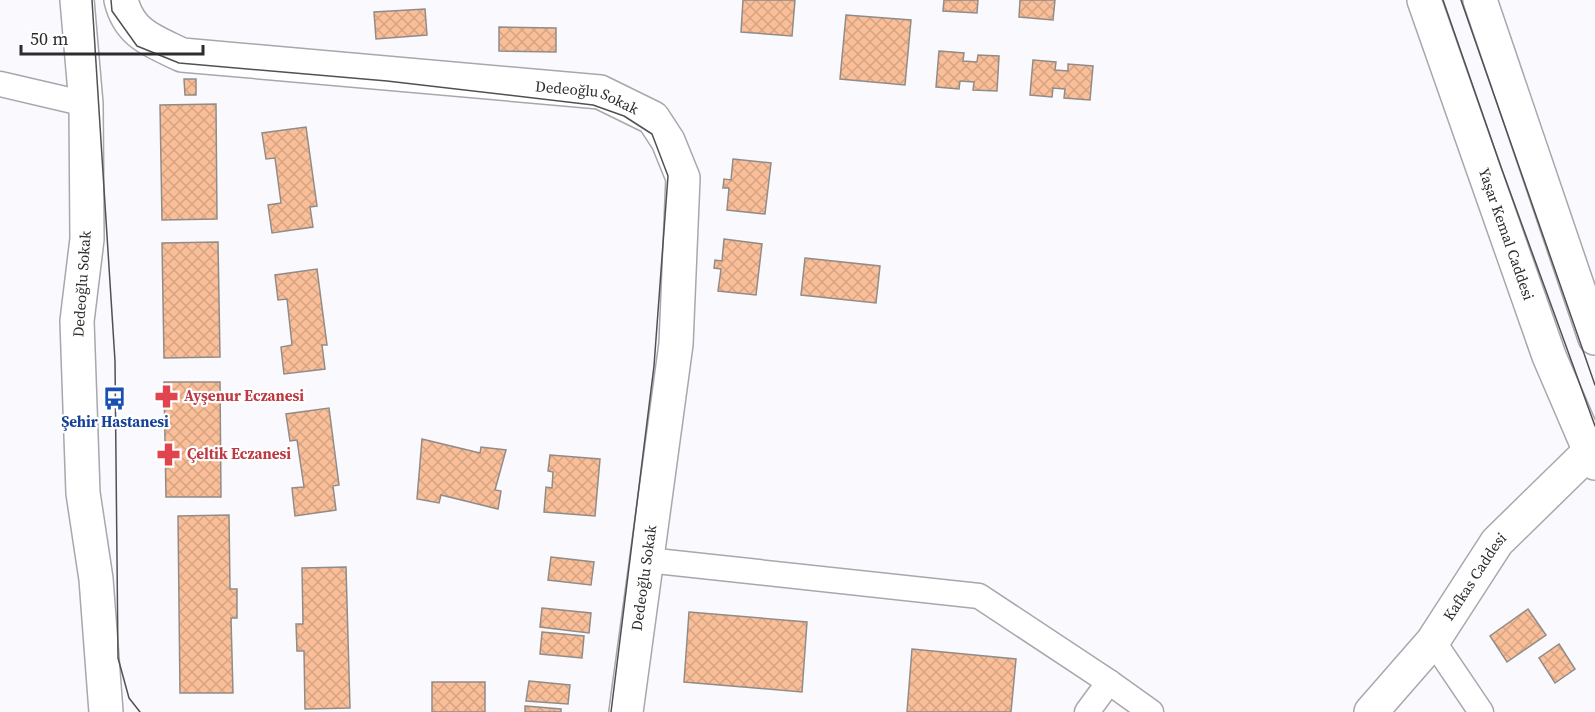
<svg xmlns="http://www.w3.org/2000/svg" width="1595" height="712" viewBox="0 0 1595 712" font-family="'Source Serif 4',serif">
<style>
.building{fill:url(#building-cross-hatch);stroke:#918c88;stroke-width:1.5}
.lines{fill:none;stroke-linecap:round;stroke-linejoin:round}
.street-casing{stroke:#a7a7ad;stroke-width:27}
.secondary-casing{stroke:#a7a7ad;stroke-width:36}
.street{stroke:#fff;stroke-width:24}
.secondary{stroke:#fff;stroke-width:33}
.tram{stroke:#515154;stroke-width:1.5}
.labels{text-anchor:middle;stroke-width:4.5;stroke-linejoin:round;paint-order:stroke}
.street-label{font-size:15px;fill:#2c2c2e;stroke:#fff}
.health-label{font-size:15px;font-weight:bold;fill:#be3a42;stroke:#fff;text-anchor:start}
.transit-label{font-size:15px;font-weight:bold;fill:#164399;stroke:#fff}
</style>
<defs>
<pattern id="building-cross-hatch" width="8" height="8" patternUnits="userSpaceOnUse" patternTransform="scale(1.5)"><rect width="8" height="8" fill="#fabe98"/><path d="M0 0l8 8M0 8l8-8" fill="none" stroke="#d6a383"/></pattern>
</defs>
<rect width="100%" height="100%" fill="#f9f9fe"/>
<g class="building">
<polygon points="743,0 795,0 792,36 741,32"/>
<polygon points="944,0 978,0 977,13 943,11"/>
<polygon points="1020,0 1055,0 1053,20 1019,17"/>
<polygon points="425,9 427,35 376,39 374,12"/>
<polygon points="846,15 911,20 905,85 840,79"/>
<polygon points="499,27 556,28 556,52 499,51"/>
<polygon points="939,51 964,53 963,61 977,62 978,55 999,56 997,91 973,90 974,82 960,81 959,89 936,87"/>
<polygon points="1033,60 1056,62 1055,70 1068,71 1068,64 1093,66 1090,100 1064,98 1065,89 1053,88 1052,97 1030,95"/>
<polygon points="184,79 196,79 196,95 185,95"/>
<polygon points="216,104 217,219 162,220 160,105"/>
<polygon points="306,127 317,206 310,207 313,227 272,233 268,205 281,203 275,158 266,159 262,133"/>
<polygon points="733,159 771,163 765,214 727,210 729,188 723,188 724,179 731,180"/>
<polygon points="724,239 762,244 756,295 718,291 721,269 714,268 715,260 722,261"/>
<polygon points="218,242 220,357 164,358 162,243"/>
<polygon points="805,258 880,266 876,303 801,295"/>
<polygon points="317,269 327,345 322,345 325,369 284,374 281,347 292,345 287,299 278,300 275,275"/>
<polygon points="164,382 220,382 221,497 166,497"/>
<polygon points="329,408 339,485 333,486 336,510 295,516 292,488 304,487 297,440 290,441 286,414"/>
<polygon points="422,439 480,453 481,447 506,450 495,490 501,491 498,509 441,495 439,503 417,499"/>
<polygon points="550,455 600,459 595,516 544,512 546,487 552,488 553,472 548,471"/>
<polygon points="229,515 230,589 237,589 237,618 231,618 233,693 180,693 178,516"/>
<polygon points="551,557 594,562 591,585 548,580"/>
<polygon points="346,567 350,708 305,709 304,651 297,651 296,624 303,624 302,568"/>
<polygon points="542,608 591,613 589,633 540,627"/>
<polygon points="1528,609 1546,635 1507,662 1490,636"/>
<polygon points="689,612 807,622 802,692 684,682"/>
<polygon points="542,632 584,636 582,658 540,654"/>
<polygon points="1559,644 1575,669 1555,683 1539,658"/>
<polygon points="912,649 1016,659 1011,712 907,712"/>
<polygon points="529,681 570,685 568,704 526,701"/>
<rect x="432" y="682" width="53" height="30"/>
<polygon points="525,706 561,709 561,712 525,712"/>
</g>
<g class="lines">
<defs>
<g id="street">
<polyline points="0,84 86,104"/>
<polyline points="647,560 979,596 1109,682 1151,712"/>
<polyline points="1433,641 1481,712"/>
<polyline points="1087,712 1109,682"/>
</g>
<g id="secondary">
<polyline points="77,0 86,104 87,239 77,321 83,493 96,579 106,712"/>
<path id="s1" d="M121,0C129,34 153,41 182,55L600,92L653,118L668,141L683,178L676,344L626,712"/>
<path id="s2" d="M1424,0L1549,356L1595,463"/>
<polyline points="1480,0 1595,338"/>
<path id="s3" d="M1371,712L1433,641L1497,542L1589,452"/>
</g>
</defs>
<use href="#street" class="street-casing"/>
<use href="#secondary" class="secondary-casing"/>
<use href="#street" class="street"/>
<use href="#secondary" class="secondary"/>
<g class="tram">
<polyline points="92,0 115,361 118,658 129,698 140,712"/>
<polyline points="111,0 112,11 137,46 179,63 387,81 593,105 624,116 652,134 668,176 654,366 611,712"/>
<polyline points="1443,0 1501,167 1595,426"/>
<polyline points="1461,0 1595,385"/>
</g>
</g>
<defs>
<symbol id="pharmacy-bare" viewBox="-9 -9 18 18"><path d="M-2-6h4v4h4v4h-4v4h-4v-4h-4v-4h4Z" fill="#e0444e" stroke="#fff" stroke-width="2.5" paint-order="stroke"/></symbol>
<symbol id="bus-bare" viewBox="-9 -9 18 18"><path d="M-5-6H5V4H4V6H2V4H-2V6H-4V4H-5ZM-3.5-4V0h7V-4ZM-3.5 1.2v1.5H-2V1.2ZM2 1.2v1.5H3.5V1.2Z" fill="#1a4fb4" stroke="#fff" stroke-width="2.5" paint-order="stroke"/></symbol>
</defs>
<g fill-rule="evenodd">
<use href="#pharmacy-bare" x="150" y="380" width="33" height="33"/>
<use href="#bus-bare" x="98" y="382" width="33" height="33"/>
<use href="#pharmacy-bare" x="152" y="438" width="33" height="33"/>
</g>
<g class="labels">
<g class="street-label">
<text dy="5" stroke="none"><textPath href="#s1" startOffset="494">Dedeoğlu Sokak</textPath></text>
<text dy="5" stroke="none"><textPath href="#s2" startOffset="248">Yaşar Kemal Caddesi</textPath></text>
<text transform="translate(82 284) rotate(-86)" y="5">Dedeoğlu Sokak</text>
<text transform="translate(644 578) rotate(-82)" y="5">Dedeoğlu Sokak</text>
<text dy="5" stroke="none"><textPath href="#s3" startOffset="171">Kafkas Caddesi</textPath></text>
</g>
<g class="health-label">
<text x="184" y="401">Ayşenur Eczanesi</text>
<text x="187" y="459">Çeltik Eczanesi</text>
</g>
<g class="transit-label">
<text x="115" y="427">Şehir Hastanesi</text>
</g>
</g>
<path d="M21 45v9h182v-9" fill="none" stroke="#2c2c2e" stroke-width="3"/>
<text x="30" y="45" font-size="18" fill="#2c2c2e" stroke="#ffffff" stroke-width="4.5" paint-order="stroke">50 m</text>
</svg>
